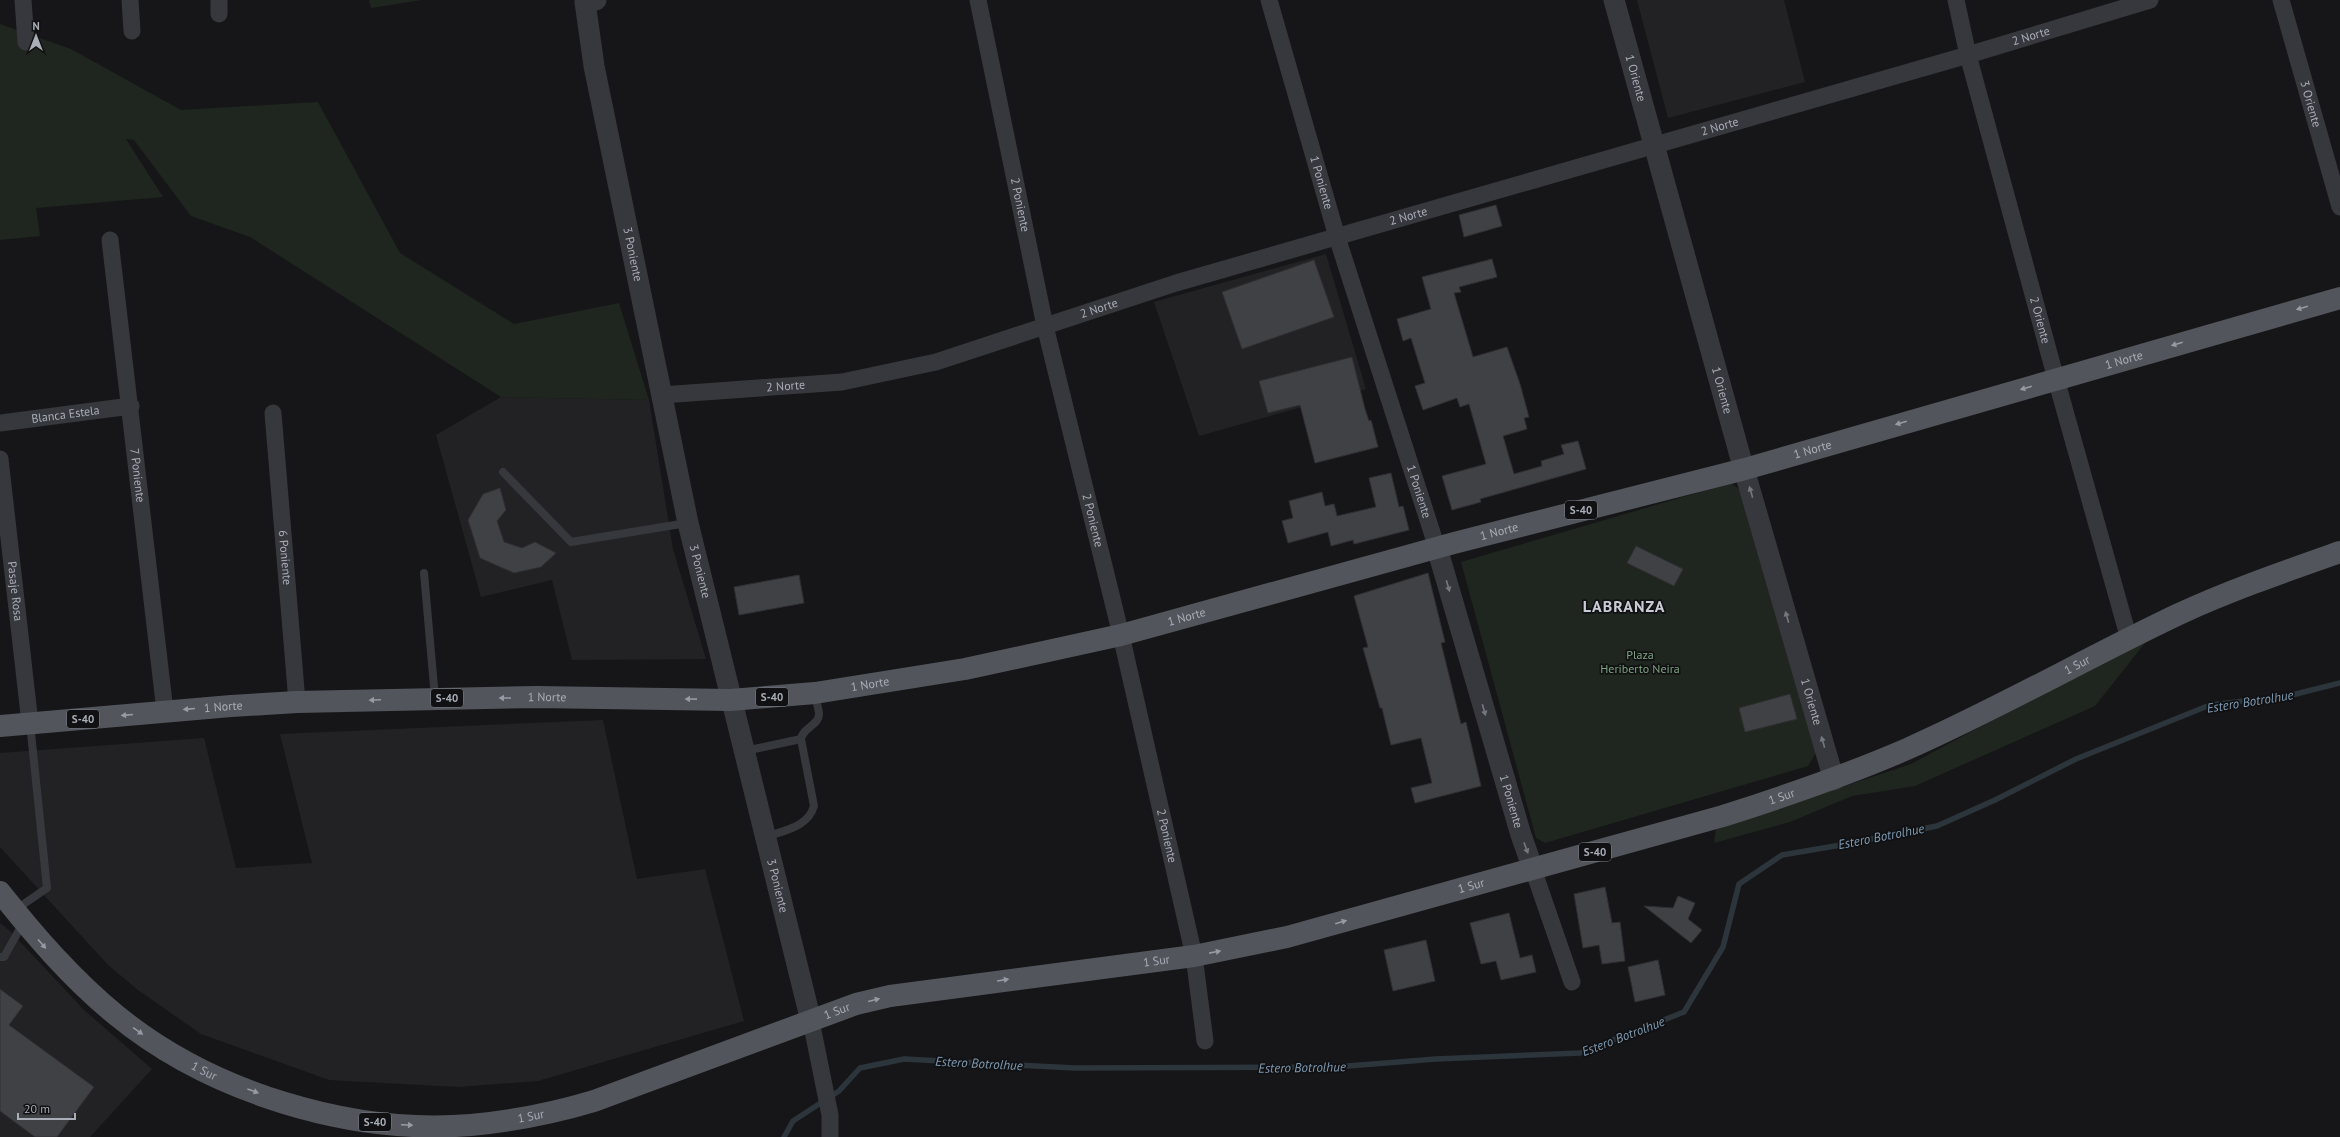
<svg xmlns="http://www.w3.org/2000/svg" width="2340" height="1137" viewBox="0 0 2340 1137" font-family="'PT Sans',sans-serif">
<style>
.built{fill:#222225}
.green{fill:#1e261f}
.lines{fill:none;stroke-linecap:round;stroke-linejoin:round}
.stream{stroke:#2c353c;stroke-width:5.5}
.building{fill:#404145;stroke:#303034}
.service{stroke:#37383d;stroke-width:8}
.minor{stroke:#37383d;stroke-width:17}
.tertiary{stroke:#37383d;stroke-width:21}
.primary{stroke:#53555c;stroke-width:22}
.oneway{fill:#979ba6}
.oneway2{fill:#757881}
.labels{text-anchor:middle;stroke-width:3.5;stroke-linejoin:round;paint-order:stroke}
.shield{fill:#111113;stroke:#7b7e86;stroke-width:1}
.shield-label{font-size:11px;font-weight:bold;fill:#a8adb8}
.street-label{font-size:12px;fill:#a8adb8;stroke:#111113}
.park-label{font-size:12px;fill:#7fa381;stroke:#111113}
.water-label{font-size:13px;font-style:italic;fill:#7f9bb3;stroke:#111113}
.district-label{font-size:16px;font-weight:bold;letter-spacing:1px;fill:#c9ccd4;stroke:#111113}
</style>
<rect width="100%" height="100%" fill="#161618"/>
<g class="built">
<polygon points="1637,0 1784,0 1805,82 1668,118"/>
<polygon points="1326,254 1366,389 1199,436 1154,302"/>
<polygon points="501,397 649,400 673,549 706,659 572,660 552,580 481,597 436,435"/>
<polygon points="603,720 637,879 705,869 744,1021 538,1081 458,1087 329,1080 201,1034 138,990 108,965 0,847 0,753 204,738 236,868 312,863 280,734"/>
<polygon points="0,923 10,931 84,1010 152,1069 90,1137 0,1137"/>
</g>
<g class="green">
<polygon points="369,0 422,0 371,8"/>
<polygon points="0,24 71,49 181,110 318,102 400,253 514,324 619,303 649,400 501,397 250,237 191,216 134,140 126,139 163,197 36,208 40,236 0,240"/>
<polygon points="1731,483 1744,493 1816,753 1808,766 1545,843 1536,838 1461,562"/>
<polygon points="2153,633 2095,706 1915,786 1852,796 1790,822 1714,843 1716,829 1911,764"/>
</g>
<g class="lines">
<polyline class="stream" points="784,1137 793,1121 839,1091 860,1068 904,1059 1075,1068 1335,1067 1436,1059 1580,1053 1684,1012 1723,947 1739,884 1782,855 1841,845 1937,826 1995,800 2076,759 2210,705 2288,696 2340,683"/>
</g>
<g class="building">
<polygon points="1496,205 1502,226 1464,237 1459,215"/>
<polygon points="1492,259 1497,277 1459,287 1461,292 1454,293 1473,357 1507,347 1520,384 1529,417 1524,418 1527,429 1503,436 1514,474 1542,466 1541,461 1564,454 1561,445 1578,441 1586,469 1480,499 1481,502 1452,510 1442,476 1486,464 1469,404 1460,407 1457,398 1423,410 1415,386 1425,383 1411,338 1403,341 1397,319 1431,309 1422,277"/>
<polygon points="1314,260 1334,317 1242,349 1222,292"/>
<polygon points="1352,357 1365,409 1369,421 1371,420 1378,447 1315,463 1300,405 1268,413 1259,381"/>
<polygon points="1391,473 1399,507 1403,506 1409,530 1354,544 1353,540 1331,546 1328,532 1288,543 1282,521 1293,518 1289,501 1322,492 1325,506 1334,504 1337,516 1376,507 1369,478"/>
<polygon points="500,488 506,510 497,521 504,542 522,548 535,542 556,553 541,567 514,573 480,558 468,520 483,494"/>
<polygon points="1636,546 1683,569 1674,586 1627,563"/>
<polygon points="1428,573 1445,642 1441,643 1461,724 1466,722 1481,786 1415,803 1411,788 1432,783 1421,738 1391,745 1382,708 1380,708 1363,648 1368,647 1354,596"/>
<polygon points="799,575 804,603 739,615 734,587"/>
<polygon points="1790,694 1797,719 1745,732 1739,708"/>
<polygon points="1605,887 1612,923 1620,922 1625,961 1602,964 1599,945 1583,948 1574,894"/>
<polygon points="1678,896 1695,903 1688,919 1702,930 1691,943 1644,906 1673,908"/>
<polygon points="1509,913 1520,958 1532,955 1536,972 1501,980 1496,961 1481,964 1470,923"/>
<polygon points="1426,940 1435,981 1393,991 1384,950"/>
<polygon points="1658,960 1665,995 1635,1002 1628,967"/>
<polygon points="0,989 23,1006 9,1025 94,1087 57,1137 35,1137 0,1111"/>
</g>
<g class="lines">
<g class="service">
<polyline points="503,472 571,542 687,523"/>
<polyline points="424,573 435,698"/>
<polyline points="745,751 801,739"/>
<path d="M766,837C785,830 808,827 814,806L801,739C803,727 820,725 819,713C818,707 816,700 815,694"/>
<polyline points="15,910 47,888 30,723"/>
<polyline points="0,957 4,957 23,923"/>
</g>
<g class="minor">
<polyline points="23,0 26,42"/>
<polyline points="130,0 132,31"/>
<polyline points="219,0 219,14"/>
<path id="s1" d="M978,0L1045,326L1121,635L1194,956L1205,1041"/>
<path id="s2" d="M1269,0L1337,237L1437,548"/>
<path id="s3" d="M1956,0L1968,55L2056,379L2129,639"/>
<path id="s4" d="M2281,0L2340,207"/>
<path id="s5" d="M110,240L165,711"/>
<path id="s6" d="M662,395L842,382L936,362L1176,283L1968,55L2150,0"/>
<path id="s7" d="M273,413L297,702"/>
<path id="s8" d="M0,423L131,406"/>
<path id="s9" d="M0,459L30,723"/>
<polyline points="1533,869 1572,982"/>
<polyline points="811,1021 830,1115 830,1137"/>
</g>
<g class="tertiary">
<path id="s10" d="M596,0L585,2L594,66L688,523L811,1021"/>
<path id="s11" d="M1614,0L1739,452L1834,780"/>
<path id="s12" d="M1437,548L1521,835L1533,869"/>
</g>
<g class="primary">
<path id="s13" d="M0,726L231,706L297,702L537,697L730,700L815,693L965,669L1121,635L1454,543L1745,469L2340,298"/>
<path id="s14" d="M0,892C35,936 72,979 116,1015C210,1092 350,1135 471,1125C513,1121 554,1113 594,1101L856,1004L890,996L1194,956L1287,937L1723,816C1786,796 1847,775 1907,749C2000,708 2088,657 2179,614C2231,590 2286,571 2340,552"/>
</g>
</g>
<defs><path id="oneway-solid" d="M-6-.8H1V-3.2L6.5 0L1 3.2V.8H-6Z"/></defs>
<g class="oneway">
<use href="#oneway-solid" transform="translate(2302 308) rotate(164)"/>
<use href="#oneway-solid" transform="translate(2177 344) rotate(164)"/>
<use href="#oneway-solid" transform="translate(2026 388) rotate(164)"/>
<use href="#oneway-solid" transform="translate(1901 423) rotate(164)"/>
<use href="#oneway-solid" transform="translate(505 698) rotate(180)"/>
<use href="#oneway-solid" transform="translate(691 699) rotate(-179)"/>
<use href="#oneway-solid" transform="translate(375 700) rotate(178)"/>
<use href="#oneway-solid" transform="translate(189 709) rotate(175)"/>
<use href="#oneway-solid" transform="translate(127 715) rotate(175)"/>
<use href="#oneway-solid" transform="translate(1341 922) rotate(-16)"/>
<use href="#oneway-solid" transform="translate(42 944) rotate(49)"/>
<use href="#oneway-solid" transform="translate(1215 952) rotate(-11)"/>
<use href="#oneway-solid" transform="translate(1003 980) rotate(-9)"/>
<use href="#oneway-solid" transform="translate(874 1000) rotate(-14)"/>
<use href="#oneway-solid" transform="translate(138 1031) rotate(35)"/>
<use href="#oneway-solid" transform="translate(253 1091) rotate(20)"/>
<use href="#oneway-solid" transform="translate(407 1125) rotate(3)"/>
</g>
<g class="oneway2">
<use href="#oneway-solid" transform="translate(1751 492) rotate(-106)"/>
<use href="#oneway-solid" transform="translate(1448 586) rotate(74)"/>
<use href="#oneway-solid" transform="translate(1787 617) rotate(-106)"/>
<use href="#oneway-solid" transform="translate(1484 710) rotate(74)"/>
<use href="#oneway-solid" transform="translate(1823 742) rotate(-106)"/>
<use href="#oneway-solid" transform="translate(1526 848) rotate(70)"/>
</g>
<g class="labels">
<g class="shield">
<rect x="1565" y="501" width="32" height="18" rx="3"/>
<rect x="756" y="688" width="32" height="18" rx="3"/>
<rect x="431" y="689" width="32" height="18" rx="3"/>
<rect x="67" y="710" width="32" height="18" rx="3"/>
<rect x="1579" y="843" width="32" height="18" rx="3"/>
<rect x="359" y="1113" width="32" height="18" rx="3"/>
</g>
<g class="shield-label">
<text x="1581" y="514">S-40</text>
<text x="772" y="701">S-40</text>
<text x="447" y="702">S-40</text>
<text x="83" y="723">S-40</text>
<text x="1595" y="856">S-40</text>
<text x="375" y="1126">S-40</text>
</g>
<g class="street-label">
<text dy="4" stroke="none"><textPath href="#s6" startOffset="1419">2 Norte</textPath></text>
<text dy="4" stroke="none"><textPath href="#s11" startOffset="81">1 Oriente</textPath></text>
<text dy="4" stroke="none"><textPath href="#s4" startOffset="108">3 Oriente</textPath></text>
<text dy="4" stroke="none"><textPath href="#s6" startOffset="1095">2 Norte</textPath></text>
<text dy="4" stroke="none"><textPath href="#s2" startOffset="190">1 Poniente</textPath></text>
<text dy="4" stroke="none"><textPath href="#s1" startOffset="209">2 Poniente</textPath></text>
<text dy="4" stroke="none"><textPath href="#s6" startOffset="771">2 Norte</textPath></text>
<text dy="4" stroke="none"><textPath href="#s10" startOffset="268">3 Poniente</textPath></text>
<text dy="4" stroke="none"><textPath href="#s6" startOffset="448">2 Norte</textPath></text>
<text dy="4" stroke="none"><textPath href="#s3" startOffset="331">2 Oriente</textPath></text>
<text dy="4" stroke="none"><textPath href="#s13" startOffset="2168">1 Norte</textPath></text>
<text dy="4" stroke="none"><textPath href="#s6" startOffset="124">2 Norte</textPath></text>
<text dy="4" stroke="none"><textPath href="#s11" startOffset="405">1 Oriente</textPath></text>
<text dy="4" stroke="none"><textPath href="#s8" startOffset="66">Blanca Estela</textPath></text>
<text dy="4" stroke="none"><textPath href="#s13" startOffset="1844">1 Norte</textPath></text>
<text dy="4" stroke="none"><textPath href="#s5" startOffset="237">7 Poniente</textPath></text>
<text dy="4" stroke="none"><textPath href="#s2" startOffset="514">1 Poniente</textPath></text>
<text dy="4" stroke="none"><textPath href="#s1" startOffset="533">2 Poniente</textPath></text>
<text dy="4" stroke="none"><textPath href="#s13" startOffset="1520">1 Norte</textPath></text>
<text dy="4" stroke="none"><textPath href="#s7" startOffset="145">6 Poniente</textPath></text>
<text dy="4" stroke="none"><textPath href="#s10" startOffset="592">3 Poniente</textPath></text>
<text dy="4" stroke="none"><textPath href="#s9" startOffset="133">Pasaje Rosa</textPath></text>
<text dy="4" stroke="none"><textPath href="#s13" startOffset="1196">1 Norte</textPath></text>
<text dy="4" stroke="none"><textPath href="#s14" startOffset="2229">1 Sur</textPath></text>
<text dy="4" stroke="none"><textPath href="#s13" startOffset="872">1 Norte</textPath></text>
<text dy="4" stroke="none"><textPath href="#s13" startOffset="548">1 Norte</textPath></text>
<text dy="4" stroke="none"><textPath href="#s11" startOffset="729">1 Oriente</textPath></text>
<text dy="4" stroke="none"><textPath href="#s13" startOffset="224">1 Norte</textPath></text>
<text dy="4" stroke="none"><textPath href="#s14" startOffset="1905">1 Sur</textPath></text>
<text dy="4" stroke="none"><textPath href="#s12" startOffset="264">1 Poniente</textPath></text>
<text dy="4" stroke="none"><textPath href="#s1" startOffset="857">2 Poniente</textPath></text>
<text dy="4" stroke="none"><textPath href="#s10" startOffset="916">3 Poniente</textPath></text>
<text dy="4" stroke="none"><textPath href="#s14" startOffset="1582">1 Sur</textPath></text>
<text dy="4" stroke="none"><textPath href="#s14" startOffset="1258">1 Sur</textPath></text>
<text dy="4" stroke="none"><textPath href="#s14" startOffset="934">1 Sur</textPath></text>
<text dy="4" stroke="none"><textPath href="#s14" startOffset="274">1 Sur</textPath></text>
<text dy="4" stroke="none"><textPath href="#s14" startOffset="610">1 Sur</textPath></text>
</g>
<g class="park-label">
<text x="1640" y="659">Plaza<tspan x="1640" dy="14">Heriberto Neira</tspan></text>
</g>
<g class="water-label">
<text transform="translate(2250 701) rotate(-9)" y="5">Estero Botrolhue</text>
<text transform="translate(1881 836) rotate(-11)" y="5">Estero Botrolhue</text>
<text transform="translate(1623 1036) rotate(-21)" y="5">Estero Botrolhue</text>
<text transform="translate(979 1063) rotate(3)" y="5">Estero Botrolhue</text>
<text transform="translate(1302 1067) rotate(-1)" y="5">Estero Botrolhue</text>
</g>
<g class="district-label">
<text x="1624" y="612">LABRANZA</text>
</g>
</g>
<g transform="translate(36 36)" stroke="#111113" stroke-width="3" paint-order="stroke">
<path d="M0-3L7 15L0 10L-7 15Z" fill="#a8adb8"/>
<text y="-6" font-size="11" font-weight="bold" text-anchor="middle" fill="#a8adb8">N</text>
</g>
<path d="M18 1113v6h57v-6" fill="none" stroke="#a8adb8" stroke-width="2"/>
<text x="24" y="1113" font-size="12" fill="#a8adb8" stroke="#111113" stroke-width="3" paint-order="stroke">20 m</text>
</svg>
